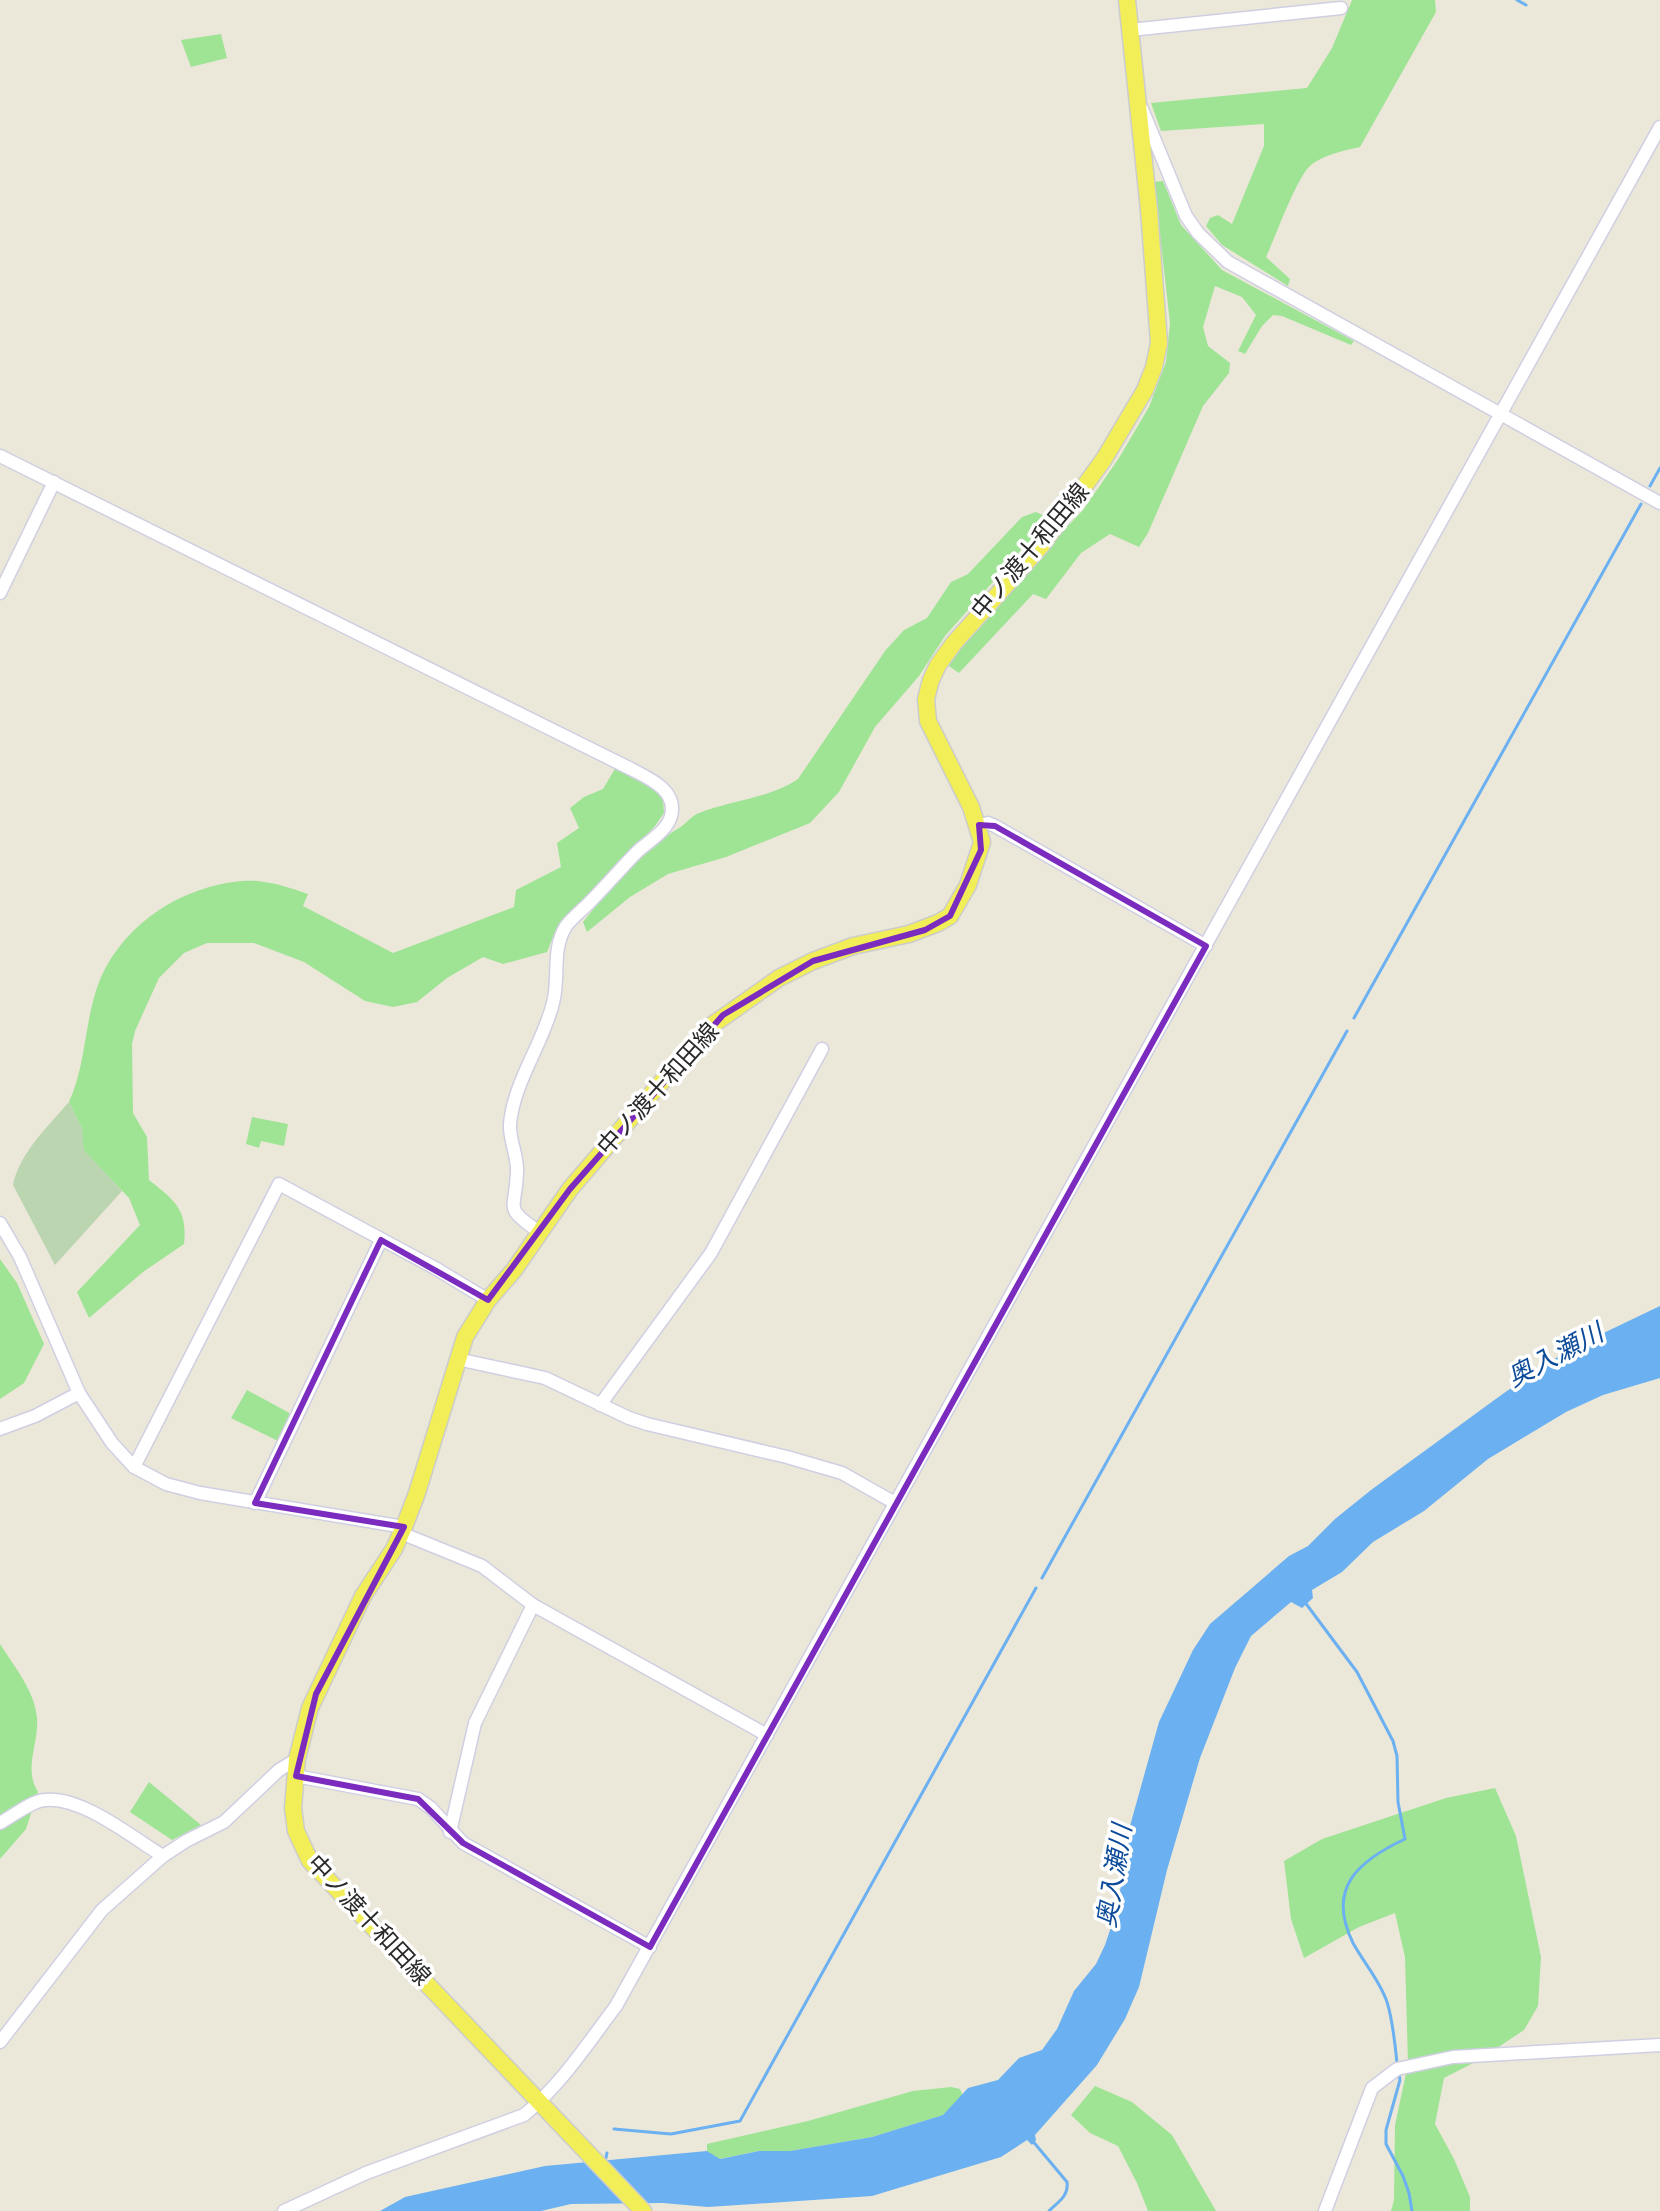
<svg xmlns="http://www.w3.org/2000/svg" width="1660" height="2211" viewBox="0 0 1660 2211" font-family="Jost,'Noto Sans JP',sans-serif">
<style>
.green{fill:#9fe395}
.cemetery{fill:#bbd5b1}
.water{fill:#6bb0f0}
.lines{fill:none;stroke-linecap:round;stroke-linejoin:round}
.stream{stroke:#6bb0f0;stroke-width:3}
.minor-casing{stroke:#d0cfe2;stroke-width:15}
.major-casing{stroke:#ccc;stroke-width:19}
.minor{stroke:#fff;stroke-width:12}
.major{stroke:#f2ee58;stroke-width:16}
.marked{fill:none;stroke:#7b2cbf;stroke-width:6;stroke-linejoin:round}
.labels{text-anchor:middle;stroke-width:7;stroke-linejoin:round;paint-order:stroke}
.street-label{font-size:24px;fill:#292929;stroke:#fff}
.water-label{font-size:26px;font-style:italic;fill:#0c4b9a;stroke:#fff}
</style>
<rect width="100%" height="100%" fill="#ebe8da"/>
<g class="green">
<path d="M1352,0H1435L1436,12L1360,147C1345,150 1323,155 1311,165C1296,178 1276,236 1266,257L1290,279L1288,286L1222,245L1206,226L1210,218L1218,215L1232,224L1264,146V124L1161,131L1151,103L1307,88L1332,48Z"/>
<polygon points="221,34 227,58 191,67 181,40"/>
<polygon points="1163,181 1181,225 1222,270 1354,341 1351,345 1282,316 1273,315 1262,326 1245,354 1238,351 1256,315 1242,297 1215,286 1203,327 1208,346 1230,363 1229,373 1203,406 1148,533 1139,547 1110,534 1081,553 1046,599 1033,594 959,673 946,664 1009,588 1083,510 1119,458 1149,407 1166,362 1170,323 1154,182"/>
<path d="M1036,512L1047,517L1044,528L1022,549L945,636L919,676L875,727L839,792L810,823L726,857L668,874L630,897L587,932L583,922C611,888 642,850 679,828C687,823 691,816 699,813C732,800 768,799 798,779L885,651L904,630L927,618L951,582L968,574L1022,517Z"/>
<path d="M616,767L652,788L663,799L664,813L655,826L556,930L547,952L503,964L483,957L447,978L417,1002L393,1007L365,1001L304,962L254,943H207L184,953L159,978L135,1031L132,1044L133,1113L147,1137L149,1180C174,1200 188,1209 184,1244L143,1272L89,1318L77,1292L140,1225L129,1198L83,1150L82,1129L69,1102C87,1063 84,1017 101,977C126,922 183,886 242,881C264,879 287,887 308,894L303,906L393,953L514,907L516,890L561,867L557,843L579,828L570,808L584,797L603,789Z"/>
<polygon points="252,1117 288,1124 284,1146 261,1141 259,1148 246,1144"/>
<polygon points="0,1259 17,1283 44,1344 24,1383 0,1399"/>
<polygon points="247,1390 293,1415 278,1441 231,1418"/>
<path d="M0,1644C13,1665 35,1691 37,1718C39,1744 23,1769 38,1792L26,1829L0,1859Z"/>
<polygon points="149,1782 201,1825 172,1840 130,1812"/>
<polygon points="1495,1788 1516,1836 1541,1957 1538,2006 1524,2030 1479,2060 1444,2078 1435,2124 1454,2159 1470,2197 1470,2211 1391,2211 1394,2200 1395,2125 1408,2064 1405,1957 1395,1913 1359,1927 1304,1958 1291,1919 1284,1861 1322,1839 1446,1798"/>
<polygon points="1095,2086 1132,2102 1172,2135 1216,2211 1148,2211 1137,2183 1118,2146 1090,2133 1071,2115"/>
<polygon points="951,2087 960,2089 963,2096 943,2115 872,2137 790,2151 759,2151 719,2159 707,2151 707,2144 808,2121 913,2091"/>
</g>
<path class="cemetery" d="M69,1102L82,1129L84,1150L122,1191L55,1265L13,1185C19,1154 48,1126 69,1102Z"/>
<polygon class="water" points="1660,1306 1660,1378 1603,1395 1566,1412 1488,1459 1424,1511 1373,1542 1342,1572 1312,1590 1313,1598 1302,1608 1291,1602 1251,1636 1235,1668 1200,1758 1167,1870 1139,1987 1125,2019 1097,2065 1035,2135 1036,2140 1032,2145 1027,2140 1001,2157 872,2196 708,2207 663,2203 571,2204 541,2211 380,2211 405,2197 545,2166 707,2151 720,2159 759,2151 790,2151 872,2137 943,2115 968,2088 998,2080 1019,2058 1042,2050 1057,2029 1074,1991 1096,1964 1105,1945 1116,1912 1122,1880 1121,1858 1159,1722 1193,1650 1210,1624 1289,1556 1308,1546 1335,1519 1371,1490 1504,1393 1568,1350"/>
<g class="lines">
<g class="stream">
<polyline points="1517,0 1526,5"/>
<polyline points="1650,486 1660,468"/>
<polyline points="1354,1018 1641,504"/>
<polyline points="1042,1578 1347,1031"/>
<path d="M1304,1601L1357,1672L1393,1741L1397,1756L1398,1802L1405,1839C1358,1861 1326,1888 1353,1943C1364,1963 1380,1981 1387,2002C1393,2021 1395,2044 1397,2063"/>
<polyline points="1399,2075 1400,2080 1386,2130 1386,2144 1403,2176 1409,2193 1412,2211"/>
<polyline points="614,2129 671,2134 740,2121 1036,1588"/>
<path d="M1031,2139L1067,2182C1069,2196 1058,2202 1049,2211"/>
<polyline points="605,2162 607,2153"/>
</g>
<defs>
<g id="minor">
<polyline points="1130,30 1341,8"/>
<polyline points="1142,109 1186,216 1198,233 1228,262 1660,503"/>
<path d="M0,456L631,769C648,778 678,790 671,816C667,831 649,841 638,851C621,868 605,887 588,904C581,911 572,918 566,926C551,950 560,977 553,1003C543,1044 514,1081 510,1124C509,1140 518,1156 517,1172C516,1211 502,1206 539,1232"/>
<polyline points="0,593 54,482"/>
<polyline points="979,825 988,823 995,826 1206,946"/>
<polyline points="0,1223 20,1257 79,1393 112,1443 134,1467 166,1484 200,1493 404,1527"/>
<polyline points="457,1359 545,1378 629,1418 647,1424 787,1457 842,1473 895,1503"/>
<polyline points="600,1405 711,1253 822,1049"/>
<polyline points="0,1429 35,1416 79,1393"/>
<polyline points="134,1467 279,1184 435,1268 488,1300"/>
<polyline points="255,1503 381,1240"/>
<polyline points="401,1533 482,1566 533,1605 767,1735"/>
<polyline points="296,1776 418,1799 431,1808 463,1843 650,1947"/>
<path d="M0,1823C13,1816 31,1801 45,1800C82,1796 133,1838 163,1856"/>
<polyline points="450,1832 475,1723 533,1605"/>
<polyline points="0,2042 102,1910 163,1856 186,1841 224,1822 279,1770 297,1759"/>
<path d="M284,2211L366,2173L524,2115C561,2085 588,2043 616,2006L1660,127"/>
<polyline points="1325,2211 1372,2088 1397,2069 1453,2057 1660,2045"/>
</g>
<polyline id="major" points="643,2211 310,1861 296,1831 293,1808 297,1759 310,1708 363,1596 394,1549 404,1527 417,1493 465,1337 488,1300 514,1270 570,1189 708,1028 779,978 813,961 853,946 909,934 938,923 950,916 968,885 982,842 971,807 928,721 926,699 931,680 938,665 954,643 1041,546 1104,459 1145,390 1154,367 1159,343 1149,210 1127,0"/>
</defs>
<use href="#minor" class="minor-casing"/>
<use href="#major" class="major-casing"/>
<use href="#minor" class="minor"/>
<use href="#major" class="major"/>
</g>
<path class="marked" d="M979,825L995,826L1206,946L650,1947L463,1843L418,1799L296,1776L316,1694L404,1527L255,1503L381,1240L488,1300L570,1189L723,1015L813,961L925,930L950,916L981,850Z"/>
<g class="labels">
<g class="street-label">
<text transform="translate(1030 551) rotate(-50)" y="8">中ノ渡十和田線</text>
<text transform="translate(658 1089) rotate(-48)" y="8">中ノ渡十和田線</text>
<text transform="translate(369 1920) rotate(47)" y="8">中ノ渡十和田線</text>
</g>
<g class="water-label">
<text transform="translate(1555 1355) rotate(-28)" y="9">奥入瀬川</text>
<text transform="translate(1114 1876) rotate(-81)" y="9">奥入瀬川</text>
</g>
</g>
</svg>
